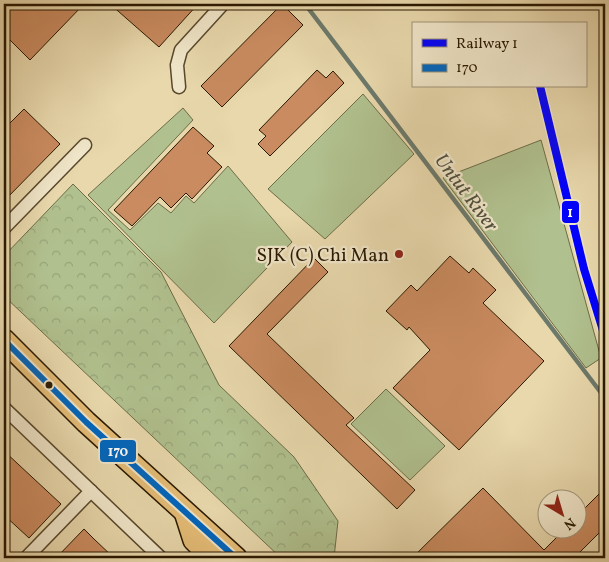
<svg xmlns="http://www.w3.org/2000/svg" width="609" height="562" viewBox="0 0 609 562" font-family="Vollkorn,serif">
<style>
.grass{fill:#b0c08e;stroke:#6c6c48}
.forest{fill:url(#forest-crowns);stroke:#6c6c48}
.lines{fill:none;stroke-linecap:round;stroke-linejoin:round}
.stream{stroke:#6c796b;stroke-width:4.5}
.building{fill:#c98b5f;stroke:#291801}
.minor-casing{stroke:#59482c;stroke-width:15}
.primary-casing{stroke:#291801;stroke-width:24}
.minor{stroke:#f0e6c9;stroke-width:12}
.primary{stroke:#e4bc76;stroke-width:21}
.bus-1-casing{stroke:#f0e6c9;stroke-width:10}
.bus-1{stroke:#0065bd;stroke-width:6}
.rail-1-casing{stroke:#f0e6c9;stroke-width:11}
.rail-1{stroke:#00f;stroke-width:8}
.poi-dot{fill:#8f2418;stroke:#f0e6c9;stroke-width:2}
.bus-dot{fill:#291801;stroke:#f0e6c9;stroke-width:2}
.labels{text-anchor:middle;stroke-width:4.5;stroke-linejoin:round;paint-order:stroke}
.poi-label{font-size:19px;fill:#291801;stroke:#f0e6c9;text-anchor:end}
.water-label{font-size:20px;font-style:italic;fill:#50503f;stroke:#f0e6c9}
.line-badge{stroke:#f0e6c9;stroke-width:2}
.badge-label{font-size:14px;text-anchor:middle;font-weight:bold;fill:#fff}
</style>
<defs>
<pattern id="forest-crowns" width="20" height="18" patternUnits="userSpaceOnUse" patternTransform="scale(1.25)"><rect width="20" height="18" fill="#b0c08e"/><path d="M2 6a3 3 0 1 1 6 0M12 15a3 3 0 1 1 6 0" fill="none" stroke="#97a479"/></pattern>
</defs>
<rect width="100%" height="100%" fill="#e8d8ac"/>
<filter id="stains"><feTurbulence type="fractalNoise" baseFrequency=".004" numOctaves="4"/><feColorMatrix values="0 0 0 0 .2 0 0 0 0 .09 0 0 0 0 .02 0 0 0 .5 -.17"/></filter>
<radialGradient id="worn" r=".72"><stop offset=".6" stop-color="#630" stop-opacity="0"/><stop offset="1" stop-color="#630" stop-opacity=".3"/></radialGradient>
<g class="grass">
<polygon points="363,94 414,154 325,239 268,189"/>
<polygon points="183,108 193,120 108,210 130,230 158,203 171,213 186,196 194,203 228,166 292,242 214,323 88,195"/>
<polygon points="541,140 601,358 586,368 443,178"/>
<polygon points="386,389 445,446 410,480 351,424"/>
</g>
<polygon class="forest" points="73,184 161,272 219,385 294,457 338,521 334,558 281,558 4,296 4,256"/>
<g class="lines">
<polyline class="stream" points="305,4 605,398"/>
</g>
<g class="building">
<polygon points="4,4 84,4 30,60 4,34"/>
<polygon points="110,4 198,4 159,47"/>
<polygon points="282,4 303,25 222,107 201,86"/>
<polygon points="317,70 326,78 333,71 344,83 270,156 258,144 266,136 259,130"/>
<polygon points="24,109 60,144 4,201 4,129"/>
<polygon points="193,127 214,146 207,153 222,167 192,199 186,193 171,208 160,197 132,226 114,210"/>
<polygon points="450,256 469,273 473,268 496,290 483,303 544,361 459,450 393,388 430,350 409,327 407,330 386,311 411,285 417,291"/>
<polygon points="314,258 328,272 267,334 354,418 346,425 415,490 397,509 229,346"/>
<polygon points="4,451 61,504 29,538 4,515"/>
<polygon points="483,488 544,550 564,530 576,530 576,517 605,488 605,527 574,558 412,558"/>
<polygon points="84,529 94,539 114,558 56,558"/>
</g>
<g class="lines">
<defs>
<g id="minor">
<polyline points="179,87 177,65 181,50 223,4"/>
<polyline points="4,228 85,145"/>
<polyline points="4,408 161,558"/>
<polyline points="26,558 91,491"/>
</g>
<g id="primary">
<polyline points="4,340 86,422 236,558"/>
<polyline points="186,515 194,540 212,558"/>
</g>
</defs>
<use href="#minor" class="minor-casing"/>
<use href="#primary" class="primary-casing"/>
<use href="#minor" class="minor"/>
<use href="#primary" class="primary"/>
<defs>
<polyline id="bus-1" points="4,340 86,422 236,558"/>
</defs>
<use href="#bus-1" class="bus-1-casing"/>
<use href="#bus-1" class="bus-1"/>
<defs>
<polyline id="rail-1" points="540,86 584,269 605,337"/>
</defs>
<use href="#rail-1" class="rail-1-casing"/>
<use href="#rail-1" class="rail-1"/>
</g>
<circle class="poi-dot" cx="399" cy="254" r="5"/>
<circle class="bus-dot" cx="49" cy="385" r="4.5"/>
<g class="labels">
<g class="poi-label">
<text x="389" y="261">SJK (C) Chi Man</text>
</g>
<g class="water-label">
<text transform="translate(467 192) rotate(53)" y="7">Untut River</text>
</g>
</g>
<g class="line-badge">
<rect x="561" y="200" width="19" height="24" rx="5" fill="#00f"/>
<rect x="99" y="439" width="38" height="24" rx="5" fill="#0065bd"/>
</g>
<g class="badge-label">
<text x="570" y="217">1</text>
<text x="118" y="456">170</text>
</g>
<rect width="609" height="562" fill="none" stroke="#e8d8ac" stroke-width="20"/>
<rect x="5" y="5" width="599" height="552" fill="none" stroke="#291801" stroke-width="2.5"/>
<rect x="10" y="10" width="589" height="542" fill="none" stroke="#291801"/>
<rect x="412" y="22" width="175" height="65" fill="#f0e6c9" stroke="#a09479"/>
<rect x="422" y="39" width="25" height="8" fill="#0000ff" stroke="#a09479"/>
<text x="456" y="48" font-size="15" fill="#291801">Railway 1</text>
<rect x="422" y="64" width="25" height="8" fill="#0065bd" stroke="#a09479"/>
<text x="456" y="72" font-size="15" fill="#291801">170</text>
<g transform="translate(562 514) rotate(142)"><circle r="24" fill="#f0e6c9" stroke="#a09479"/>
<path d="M0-4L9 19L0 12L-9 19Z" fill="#8f2418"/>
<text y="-8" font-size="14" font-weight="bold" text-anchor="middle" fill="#291801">N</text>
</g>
<rect width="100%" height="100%" filter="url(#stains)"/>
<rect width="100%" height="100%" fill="url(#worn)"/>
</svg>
